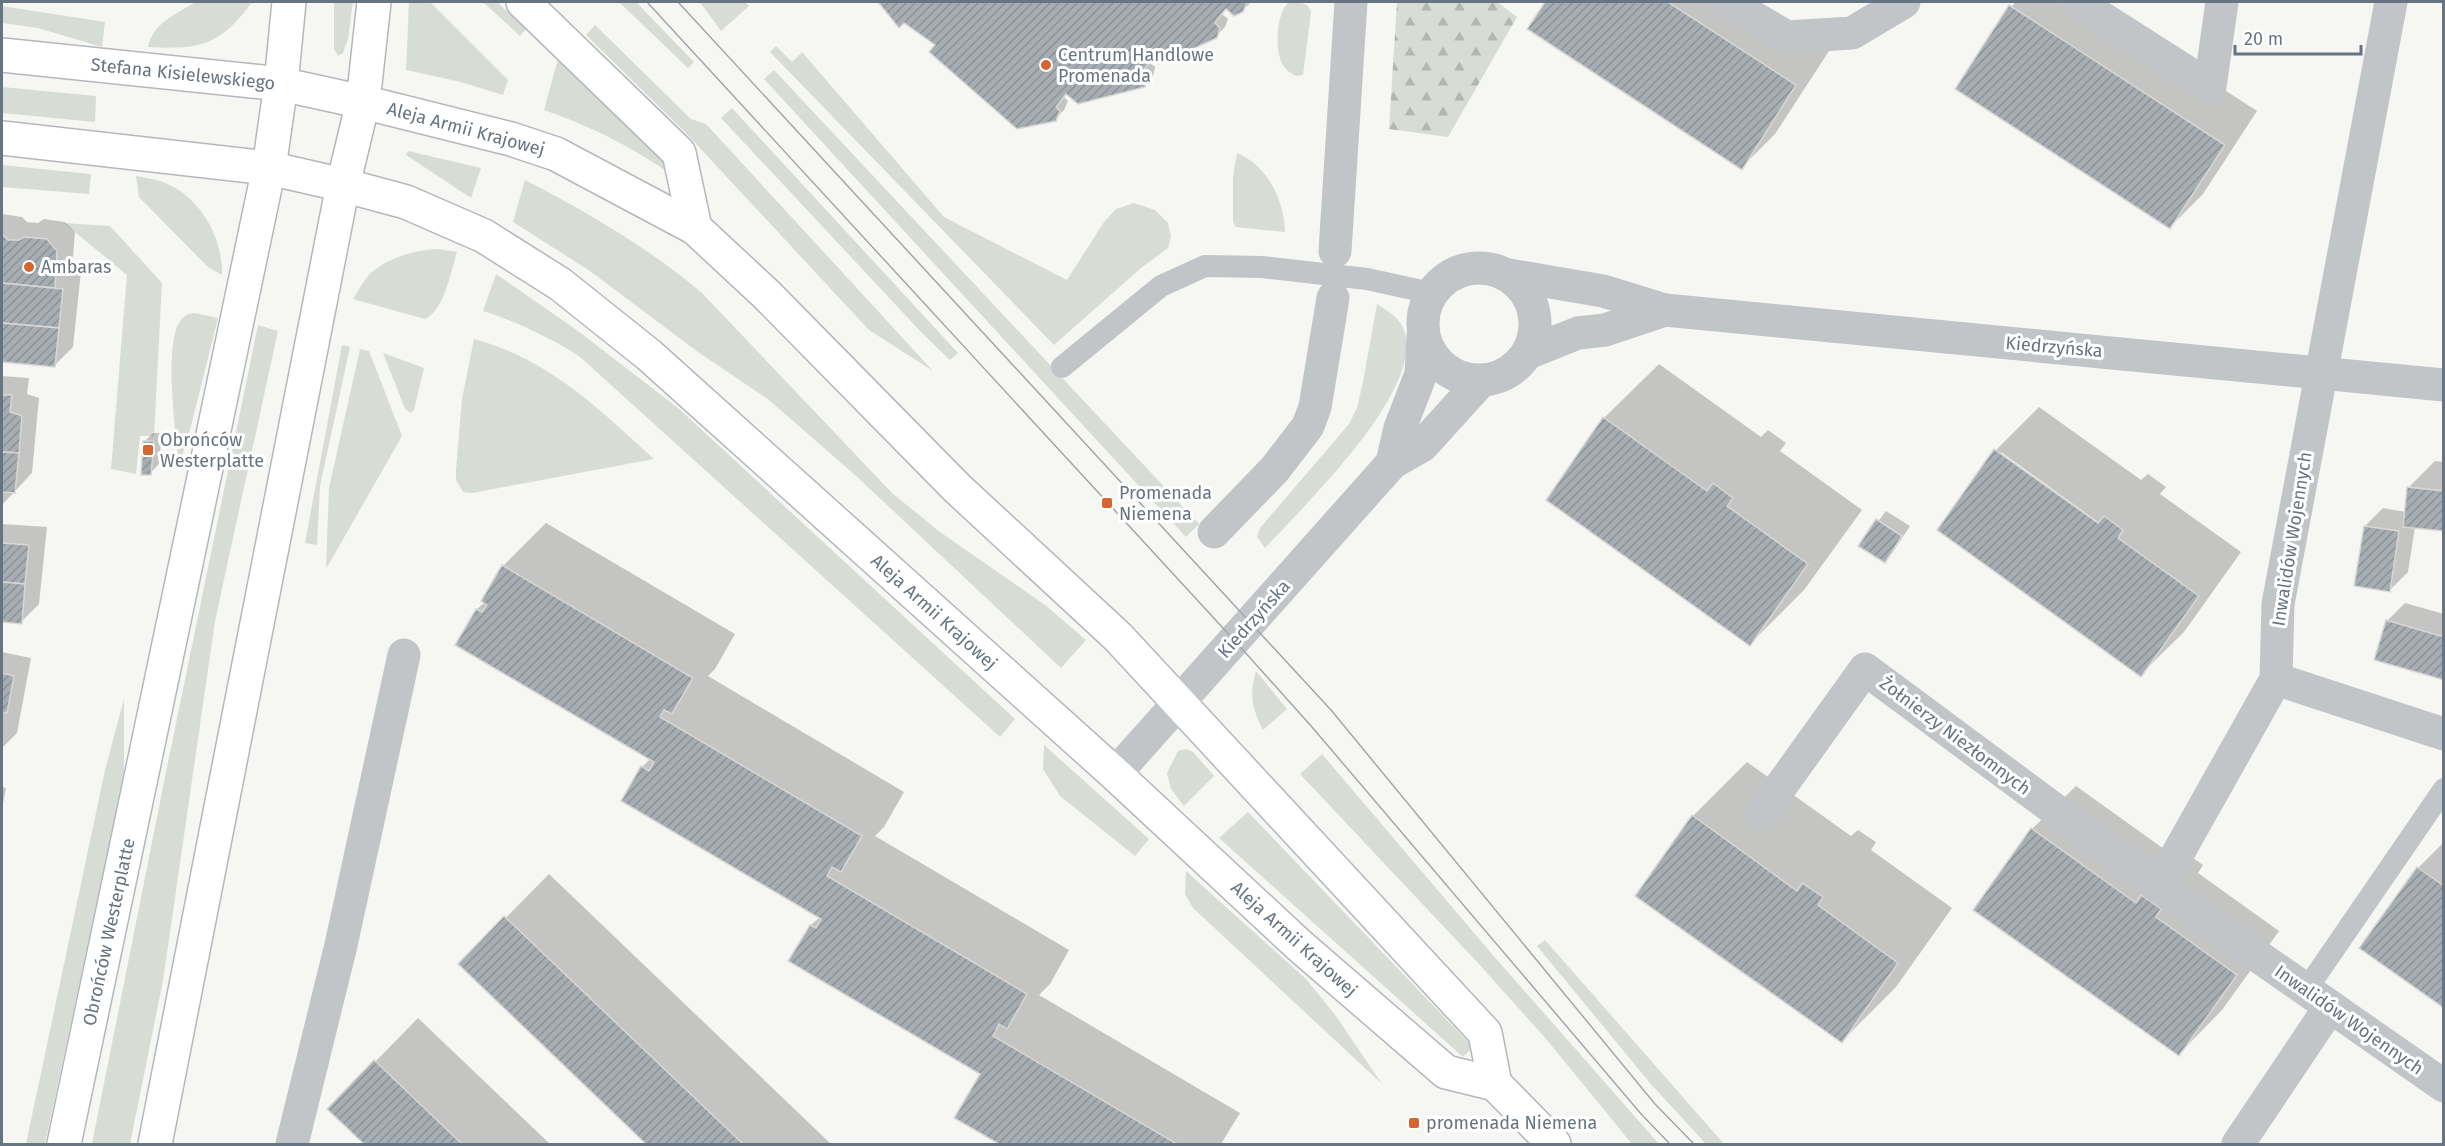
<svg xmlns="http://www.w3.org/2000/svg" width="2445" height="1146" viewBox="0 0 2445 1146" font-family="'Fira Sans',sans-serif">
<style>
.grass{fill:#d7ddd4}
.forest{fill:url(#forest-firs)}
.shadow{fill:#0003;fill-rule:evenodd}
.building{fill:url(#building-hatch);stroke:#d7d7d5;stroke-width:1.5}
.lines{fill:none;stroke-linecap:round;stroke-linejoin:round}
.secondary-casing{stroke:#b4b8bc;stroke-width:36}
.service{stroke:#c1c5c8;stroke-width:22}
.pedestrian{stroke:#c1c5c8;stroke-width:33}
.minor{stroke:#c1c5c8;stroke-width:33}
.tertiary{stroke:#c1c5c8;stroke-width:33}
.secondary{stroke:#fff;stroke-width:33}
.tram{stroke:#a3a7ad;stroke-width:1.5}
.poi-dot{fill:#d76532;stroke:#fff;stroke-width:2}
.labels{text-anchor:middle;stroke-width:6;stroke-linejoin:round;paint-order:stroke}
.poi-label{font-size:18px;fill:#677482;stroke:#fff;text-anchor:start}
.street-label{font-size:18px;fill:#677482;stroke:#fff}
</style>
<defs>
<pattern id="forest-firs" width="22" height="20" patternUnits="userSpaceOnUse" patternTransform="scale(1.5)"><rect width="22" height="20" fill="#d7ddd4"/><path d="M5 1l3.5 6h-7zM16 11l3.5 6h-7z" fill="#b2b8b1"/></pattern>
<pattern id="building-hatch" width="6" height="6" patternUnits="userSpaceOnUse" patternTransform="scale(1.5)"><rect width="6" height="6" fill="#a7aeb3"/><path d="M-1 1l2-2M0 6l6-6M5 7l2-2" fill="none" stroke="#8c9297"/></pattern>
</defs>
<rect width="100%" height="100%" fill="#f6f6f3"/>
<g class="grass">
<path d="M196,2H252C221,45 200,50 148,47C152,24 177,13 196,2Z"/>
<polygon points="334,2 353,2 348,39 343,53 338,56 334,49"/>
<polygon points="409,2 430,2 508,80 503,95 461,82 406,70"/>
<polygon points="483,2 497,2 526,29 520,36"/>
<polygon points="619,2 636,2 694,62 688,68"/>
<polygon points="700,2 745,2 749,6 721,31"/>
<path d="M1288,3H1302L1308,6L1311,12L1303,75L1296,76C1292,74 1287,71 1284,67C1274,53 1276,14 1288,3Z"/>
<polygon points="2,6 105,22 102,47 38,28 2,23"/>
<polygon points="595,25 691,119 706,124 933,371 869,330 685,132 586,35"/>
<polygon points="776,46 792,62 802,52 944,217 1067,280 1104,222 1116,209 1134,203 1155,210 1168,223 1171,237 1168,248 1141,268 1054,345 770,52"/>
<path d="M558,59L673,169L669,173C631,146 588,125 544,110Z"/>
<polygon points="774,70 1199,524 1186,537 764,79"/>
<polygon points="2,87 96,96 95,122 2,113"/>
<polygon points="732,108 958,353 950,360 922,333 721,118"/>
<polygon points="408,151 481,168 471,198 406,155"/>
<path d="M1237,153C1268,166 1284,200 1285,232L1236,227L1233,222V176Z"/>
<polygon points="2,165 91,174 89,194 2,187"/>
<path d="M136,176C145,178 155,179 163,182C200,196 223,237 222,275L208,267L139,197Z"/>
<path d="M525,180C587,212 649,248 702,293L892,493L940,532L1045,605L1086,640L1061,668L855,475L769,400L698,352L590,271L513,222Z"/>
<polygon points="64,223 110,226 162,283 154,436 140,436 136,474 111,469 127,275"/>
<path d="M438,249L457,252C451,271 444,311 425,319L353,299C359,290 364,279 372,272C390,257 415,250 438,249Z"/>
<path d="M496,274L578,331L678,408L1015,719L1000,737L579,356C548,337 518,322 483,311Z"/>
<path d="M1377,304C1389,312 1401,318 1405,333C1422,393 1303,507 1265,548L1257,537L1260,528L1349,424L1357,408L1363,382Z"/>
<path d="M194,313L218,318L191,426L179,466C176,434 164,349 179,323C182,317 187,314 194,313Z"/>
<polygon points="258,325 278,331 215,621 163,981 130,1144 92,1144 166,772"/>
<path d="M474,339C549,359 598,408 654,459L472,493L463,492L456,480V470L462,399Z"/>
<polygon points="342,345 350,347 320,486 317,545 305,543"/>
<polygon points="360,349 369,351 402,436 326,569 329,488"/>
<polygon points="383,353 424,368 414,410 411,413 405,409"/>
<path d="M1256,671L1287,709L1263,730C1252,709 1249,694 1256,671Z"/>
<polygon points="124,699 124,775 45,1144 26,1144 105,770"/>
<polygon points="1044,745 1149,839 1135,856 1060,796 1043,769"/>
<polygon points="1186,749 1193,752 1214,776 1184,806 1171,789 1167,773 1178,751"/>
<polygon points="1322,754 1492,954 1659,1144 1632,1144 1547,1040 1478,963 1300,774"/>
<polygon points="1248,812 1473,1047 1463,1057 1219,838"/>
<polygon points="1186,871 1306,979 1336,1016 1382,1084 1193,908 1185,894"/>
<polygon points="1545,940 1724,1144 1706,1144 1650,1083 1537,946"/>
</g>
<polygon class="forest" points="1397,2 1497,2 1517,17 1448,137 1389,129"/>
<g class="shadow">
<polygon points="880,2 1251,2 1242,11 1227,8 1222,14 1228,19 1225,27 1216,36 1153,58 1150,63 1155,67 1153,76 1144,85 1067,93 1064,97 1068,101 1064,110 1055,119 937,44 904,21 899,26"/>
<polygon points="1546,2 1752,2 1829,51 1775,134 1741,168 1529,28"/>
<polygon points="2015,2 2089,2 2257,111 2203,194 2170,227 1957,89"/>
<polygon points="2,214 22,217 27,222 38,223 44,219 65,222 75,232 72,270 81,271 73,347 55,365 2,360"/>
<polygon points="1659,364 1761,437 1768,430 1786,443 1780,451 1862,510 1804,590 1750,644 1604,418"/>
<polygon points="2,376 29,378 27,394 39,398 32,473 2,505"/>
<path d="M2039,407L2141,480L2148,474L2166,487L2160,494L2241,552L2184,632L2140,675L1996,450ZM2001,452L2105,527L2103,529L2001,456Z"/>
<polygon points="153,433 162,433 159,464 150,473 144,442"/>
<polygon points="2435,461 2444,462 2444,530 2415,527 2408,572 2390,590 2365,526 2383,508 2406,512 2409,487"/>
<polygon points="1886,511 1910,526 1893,552 1884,561 1860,545"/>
<polygon points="546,523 735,634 715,669 708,676 904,792 884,827 875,836 1069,950 1050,984 1039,995 1240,1113 1221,1144 1002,1144 956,1117 982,1074 790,960 811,925 820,917 642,767 651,758 457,644 477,609 485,602 503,566"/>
<polygon points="2,524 47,527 39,604 21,622 2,621"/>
<polygon points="2405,603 2444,614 2444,678 2387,621"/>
<polygon points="2,652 31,658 17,733 2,748"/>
<polygon points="1747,762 1851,836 1858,830 1876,842 1871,850 1952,908 1896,987 1842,1041 1693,816"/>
<polygon points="2076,786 2178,859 2185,852 2203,865 2198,873 2279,931 2222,1010 2179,1054 2032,829"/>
<polygon points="2,787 6,788 2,809"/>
<polygon points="2444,842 2444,1006 2418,868"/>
<polygon points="549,874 831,1144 648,1144 460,964"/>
<polygon points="418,1018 550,1144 367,1144 329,1109"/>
</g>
<g class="building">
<polygon points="878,2 1247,2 1243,12 1234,16 1226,9 1220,16 1215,23 1220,28 1217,38 1159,64 1152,59 1142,72 1147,77 1145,87 1078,104 1066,94 1056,107 1060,111 1056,121 1017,129 929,52 935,45 904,23 899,28"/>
<polygon points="1545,2 1668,2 1796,85 1742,170 1527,29"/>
<polygon points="2009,5 2225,145 2170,229 1955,89"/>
<polygon points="2,234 8,240 19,240 24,237 47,239 57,251 55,288 2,283"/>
<polygon points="2,283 63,289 59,328 2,323"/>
<polygon points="2,323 59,328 55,367 2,362"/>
<polygon points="2,395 12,395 10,412 22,416 19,453 2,452"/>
<polygon points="1603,417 1707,491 1713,483 1733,498 1727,506 1808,564 1750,646 1546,500"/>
<polygon points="143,441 154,441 151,475 141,475"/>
<polygon points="1994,449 2098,523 2104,516 2123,530 2118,538 2199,596 2141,677 1937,530"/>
<polygon points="2,452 19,453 15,493 2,492"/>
<polygon points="2407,487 2444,491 2444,531 2403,527"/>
<polygon points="1876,519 1902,536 1885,563 1858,546"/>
<polygon points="2364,526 2399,531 2390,592 2354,586"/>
<polygon points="2,543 29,545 25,584 2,582"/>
<polygon points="502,565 693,678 672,714 664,710 660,717 862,836 841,872 832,867 827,876 1027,994 1007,1029 999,1024 993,1036 1177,1144 999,1144 954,1118 980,1074 788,961 810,925 816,928 821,919 621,801 641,766 649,771 654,762 455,645 476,609 482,612 487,605 481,601"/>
<polygon points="2,582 25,584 22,624 2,622"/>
<polygon points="2386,620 2444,637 2444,680 2374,660"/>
<polygon points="2,673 14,676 7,713 2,712"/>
<polygon points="1692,815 1797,891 1802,883 1823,897 1818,905 1898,963 1842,1043 1635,896"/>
<polygon points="2031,828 2136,903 2141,895 2161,909 2156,917 2237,975 2179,1056 1973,910"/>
<polygon points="2417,867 2444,886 2444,1008 2359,948"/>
<polygon points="504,916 743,1144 646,1144 458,964"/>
<polygon points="374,1060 462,1144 364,1144 327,1109"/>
</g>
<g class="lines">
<defs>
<g id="secondary">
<polyline points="523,2 679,153 695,228"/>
<polyline points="2,55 281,84 363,102 511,139 556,154 695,228 767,295 957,488 1118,637 1485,1033 1495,1084"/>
<polyline points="2,138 269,168 343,185 406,202 484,236 560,284 649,355 1115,774 1300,946 1446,1072 1495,1084 1554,1144"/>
<polyline points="64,1144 269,168 281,84 289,2"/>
<polyline points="155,1144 343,185 363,102 374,2"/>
</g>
</defs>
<use href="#secondary" class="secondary-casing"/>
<g class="service">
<polyline points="1062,367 1161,286 1205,266 1262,267 1367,279 1431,293"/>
<polyline points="2306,990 2444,789"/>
</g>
<g class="pedestrian">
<polyline points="1335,251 1351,2"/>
<polyline points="1214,532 1275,469 1308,426 1315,407 1333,298"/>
</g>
<g class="minor">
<polyline points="1727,2 1787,37 1852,33 1904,2"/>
<polyline points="2077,2 2210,87 2222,2"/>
<polyline points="2391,2 2278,604 2276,679 2159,887 2444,1086"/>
<polyline points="2276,679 2444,734"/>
<polyline points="1761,814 1865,669 2159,887"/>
<polyline points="292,1144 341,945 404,655"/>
<polyline points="2238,1144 2330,1007"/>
</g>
<g class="tertiary">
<circle cx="1479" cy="324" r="56"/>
<polyline points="1509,275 1603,291 1665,310 2444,385"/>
<polyline points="1528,353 1578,333 1605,330 1665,310"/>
<polyline points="1392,463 1400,428 1421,374 1423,336"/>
<polyline points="1115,774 1392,463 1422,446 1481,381"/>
</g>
<use href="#secondary" class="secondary"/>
<g class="tram">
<polyline points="647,2 1234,640 1312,727 1642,1115 1670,1144"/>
<polyline points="678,2 1331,710 1655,1104 1694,1144"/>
</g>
</g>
<g class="poi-dot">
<circle cx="1046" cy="65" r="6"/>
<circle cx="29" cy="267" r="6"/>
<rect x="142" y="444" width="12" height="12" rx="3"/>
<rect x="1101" y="497" width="12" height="12" rx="3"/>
<rect x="1408" y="1117" width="12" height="12" rx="3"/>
</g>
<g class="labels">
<g class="poi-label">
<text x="1058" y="61">Centrum Handlowe<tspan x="1058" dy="21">Promenada</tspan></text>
<text x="41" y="273">Ambaras</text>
<text x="160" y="446">Obrońców<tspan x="160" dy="21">Westerplatte</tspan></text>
<text x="1119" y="499">Promenada<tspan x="1119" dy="21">Niemena</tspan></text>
<text x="1426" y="1129">promenada Niemena</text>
</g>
<g class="street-label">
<text transform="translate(183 74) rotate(6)" y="6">Stefana Kisielewskiego</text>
<text transform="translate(466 129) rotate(15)" y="6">Aleja Armii Krajowej</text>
<text transform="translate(2054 347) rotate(5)" y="6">Kiedrzyńska</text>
<text transform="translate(2292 539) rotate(-81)" y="6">Inwalidów Wojennych</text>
<text transform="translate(934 612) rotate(42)" y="6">Aleja Armii Krajowej</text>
<text transform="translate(1254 619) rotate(-48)" y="6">Kiedrzyńska</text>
<text transform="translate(1955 736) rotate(37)" y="6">Żołnierzy Niezłomnych</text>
<text transform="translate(109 932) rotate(-78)" y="6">Obrońców Westerplatte</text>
<text transform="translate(1294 939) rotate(42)" y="6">Aleja Armii Krajowej</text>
<text transform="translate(2349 1020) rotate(35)" y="6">Inwalidów Wojennych</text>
</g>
</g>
<rect width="2445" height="1146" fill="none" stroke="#677482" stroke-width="6"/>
<path d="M2235 45v9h126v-9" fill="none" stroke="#677482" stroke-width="3"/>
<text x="2244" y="45" font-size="18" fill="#677482" stroke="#ffffff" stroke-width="4.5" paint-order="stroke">20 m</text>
</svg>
